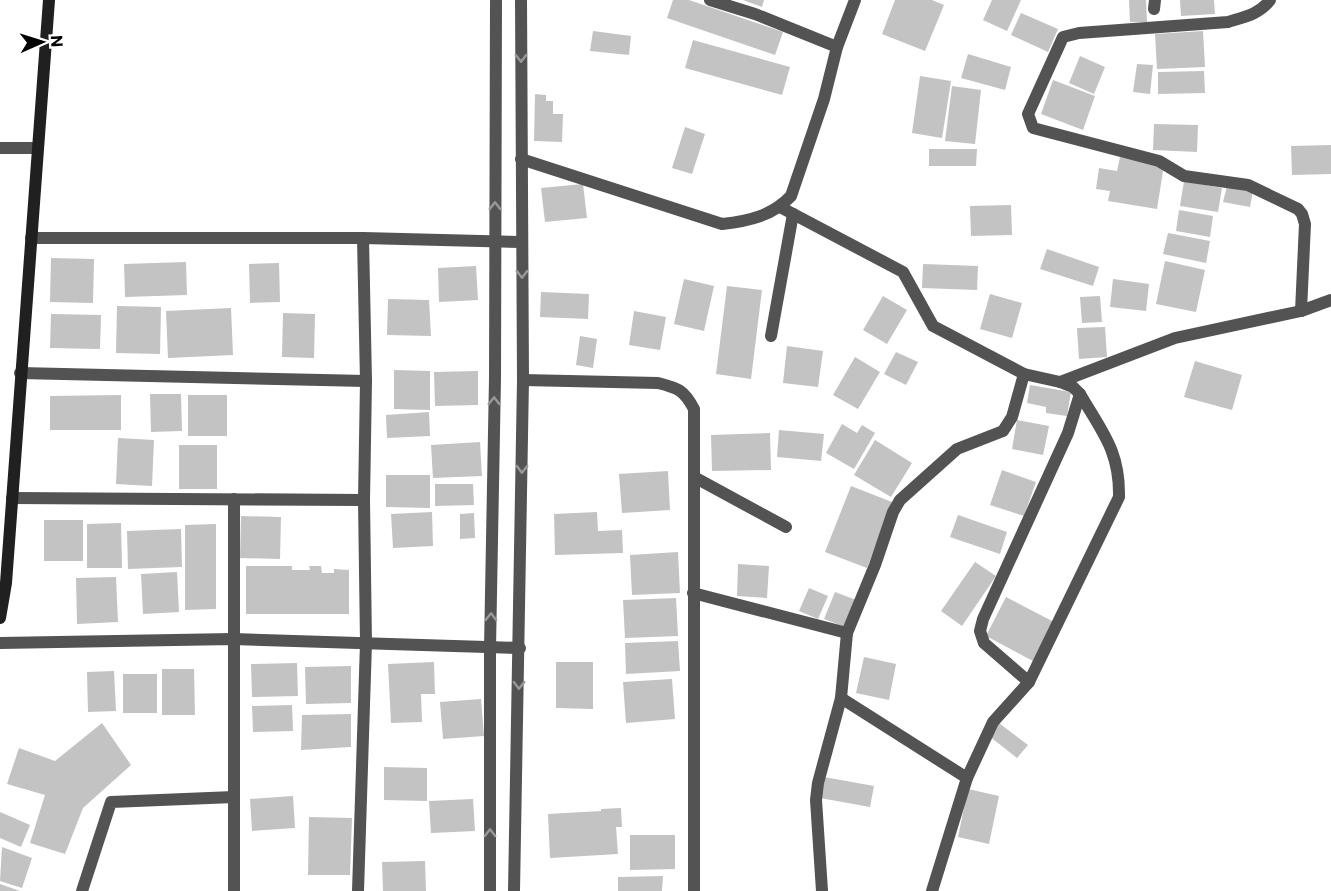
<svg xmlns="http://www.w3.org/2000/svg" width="1331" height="891" viewBox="0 0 1331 891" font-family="Commissioner,sans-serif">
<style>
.building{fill:#c3c3c3}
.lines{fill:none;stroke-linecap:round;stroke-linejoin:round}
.minor{stroke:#535353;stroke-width:12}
.tertiary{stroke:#535353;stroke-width:12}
.secondary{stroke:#202020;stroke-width:12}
.oneway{stroke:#989898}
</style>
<rect width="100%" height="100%" fill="#fff"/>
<g class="building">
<polygon points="673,0 689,0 783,32 775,55 667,18"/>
<polygon points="743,0 764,0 762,7"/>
<polygon points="895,0 932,0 944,5 925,51 882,34"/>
<polygon points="992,0 1021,0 1007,31 983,20"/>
<polygon points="1129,0 1146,0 1147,22 1130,22"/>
<polygon points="1180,0 1214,0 1215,14 1181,16"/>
<polygon points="1021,13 1058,29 1048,52 1011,35"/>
<polygon points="593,31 631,36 629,55 590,51"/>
<polygon points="1203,31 1205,67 1157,69 1155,34"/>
<polygon points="693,40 790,67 782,95 685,68"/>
<polygon points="968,54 1011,67 1005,90 961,78"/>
<polygon points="1080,56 1105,67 1094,94 1069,83"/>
<polygon points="1137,64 1153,65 1150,94 1133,92"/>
<polygon points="1204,71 1205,93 1158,94 1158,72"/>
<polygon points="920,76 951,81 942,138 912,133"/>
<polygon points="1053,80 1095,96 1083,130 1041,114"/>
<polygon points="952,86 981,90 975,144 945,141"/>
<polygon points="535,94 546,95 546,101 553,101 553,114 563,114 562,142 534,141"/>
<polygon points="1154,124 1198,125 1197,152 1153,150"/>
<polygon points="685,127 705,134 692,174 672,168"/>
<polygon points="1331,145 1331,174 1292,175 1291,146"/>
<polygon points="929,149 977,149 976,166 929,166"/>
<polygon points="1120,157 1164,165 1157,209 1108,201 1110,191 1096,189 1099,168 1117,171"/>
<polygon points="1184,181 1222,188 1218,212 1180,206"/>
<polygon points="583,184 587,218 545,222 541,188"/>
<polygon points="1227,186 1253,191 1250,207 1223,202"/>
<polygon points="1011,205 1012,235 971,236 970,206"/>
<polygon points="1179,210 1213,216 1210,237 1176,231"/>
<polygon points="1168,233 1210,241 1206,263 1163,254"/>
<polygon points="1047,249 1099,267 1093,286 1040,269"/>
<polygon points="51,258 94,259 93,303 50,302"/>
<polygon points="1165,261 1205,270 1196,312 1156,304"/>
<polygon points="186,262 187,295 125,297 124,264"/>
<polygon points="279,263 280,302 250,303 249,264"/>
<polygon points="923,264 978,266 977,290 922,288"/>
<polygon points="476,266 478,300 439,302 438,268"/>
<polygon points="684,279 714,286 704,331 674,324"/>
<polygon points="1113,279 1149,284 1146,311 1110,307"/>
<polygon points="727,286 762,290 751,379 716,374"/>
<polygon points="541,292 589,294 588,319 540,317"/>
<polygon points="990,294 1022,303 1012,338 980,329"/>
<polygon points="883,296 907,310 887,344 863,330"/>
<polygon points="1100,296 1102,322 1082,323 1080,297"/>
<polygon points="388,299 429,300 431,336 387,335"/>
<polygon points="117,306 161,307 160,354 116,353"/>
<polygon points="231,308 233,355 168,358 166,311"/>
<polygon points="634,311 666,317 660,350 629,345"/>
<polygon points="283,313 315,314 314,358 282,357"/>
<polygon points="51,314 101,315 100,349 50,348"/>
<polygon points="1105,327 1107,357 1079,359 1077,328"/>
<polygon points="580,336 597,339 593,368 576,365"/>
<polygon points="787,346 823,351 818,387 783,383"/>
<polygon points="896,352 918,362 906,385 884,374"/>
<polygon points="855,357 880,372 858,409 833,395"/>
<polygon points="1195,361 1242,375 1232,410 1184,397"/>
<polygon points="394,370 430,371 430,410 394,409"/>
<polygon points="478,371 478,405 435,406 434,372"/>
<polygon points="1030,385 1071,392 1067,416 1046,413 1046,407 1027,403"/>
<polygon points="150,394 181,394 182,431 151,432"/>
<polygon points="121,395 121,430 50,430 50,396"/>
<rect x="188" y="395" width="39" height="41"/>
<polygon points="429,412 430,436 387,438 386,415"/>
<polygon points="1017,420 1049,426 1043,455 1012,449"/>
<polygon points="842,424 857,433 862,425 875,433 854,469 826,453"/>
<polygon points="779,430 824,434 821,461 777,457"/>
<polygon points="770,433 771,470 712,471 711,435"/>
<polygon points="118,438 154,440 152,486 116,484"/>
<polygon points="875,440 912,463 891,497 854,475"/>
<polygon points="480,442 482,476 433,478 431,445"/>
<rect x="179" y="445" width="38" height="44"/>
<polygon points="1002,470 1036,482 1024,516 990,505"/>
<polygon points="668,471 670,510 622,513 619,474"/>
<polygon points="386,475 430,475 430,508 386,507"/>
<polygon points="435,484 473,484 474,505 435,506"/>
<polygon points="851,486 892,502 867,568 825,552"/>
<polygon points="432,512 433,546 393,548 391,514"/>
<polygon points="597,512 598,531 622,530 623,553 555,555 554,514"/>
<polygon points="474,513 475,538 460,539 460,514"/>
<polygon points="958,515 1007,532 1000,554 950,537"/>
<polygon points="241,516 281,517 280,559 240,558"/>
<rect x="44" y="520" width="39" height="41"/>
<polygon points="121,523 122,568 87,568 87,524"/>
<polygon points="216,524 216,609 185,610 185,525"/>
<polygon points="181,529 182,567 128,569 127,531"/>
<polygon points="678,552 680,593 632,595 630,555"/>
<polygon points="975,562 996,576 962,626 941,611"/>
<polygon points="738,564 769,566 767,598 737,596"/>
<polygon points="246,566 292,566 292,570 310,570 309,566 321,566 322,573 334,573 334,569 349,570 349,614 246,614"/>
<polygon points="177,572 179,612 143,614 141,574"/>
<polygon points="116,577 118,622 77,624 76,578"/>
<polygon points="809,588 828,596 818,619 799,611"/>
<polygon points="835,592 856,600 845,627 824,619"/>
<polygon points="1006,597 1054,622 1033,661 986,636"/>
<polygon points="676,598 678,636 625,638 623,600"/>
<polygon points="678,641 680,671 626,674 625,643"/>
<polygon points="864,657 896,664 889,700 856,693"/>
<polygon points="434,662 435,694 421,694 422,722 391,723 388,664"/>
<polygon points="556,662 593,662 593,709 556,708"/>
<polygon points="297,663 298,696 252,697 251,664"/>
<polygon points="351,666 351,703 306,704 305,667"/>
<polygon points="162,669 194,669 195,715 162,715"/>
<polygon points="114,671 116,711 88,712 87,672"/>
<rect x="123" y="674" width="34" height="39"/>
<polygon points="672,679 675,719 626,723 623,682"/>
<polygon points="481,699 484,736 443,739 440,702"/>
<polygon points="292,705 293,731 253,732 252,706"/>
<polygon points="351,714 351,747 301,750 302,715"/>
<polygon points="102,723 131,765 83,808 65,854 30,843 45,795 7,784 19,748 55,761"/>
<polygon points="999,723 1028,745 1017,758 989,736"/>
<polygon points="384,767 427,768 427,801 384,800"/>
<polygon points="824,777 874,786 870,807 820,798"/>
<polygon points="968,789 999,796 989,844 958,837"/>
<polygon points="293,796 295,828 252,831 250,799"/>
<polygon points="473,799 475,831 431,833 429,801"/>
<polygon points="621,808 622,827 616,827 618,854 550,858 548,814 601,811 601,809"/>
<polygon points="0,812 30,825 21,847 0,838"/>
<polygon points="309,817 352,818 350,875 308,875"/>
<polygon points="630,835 675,835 675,869 630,870"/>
<polygon points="2,847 32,858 22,888 0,881"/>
<polygon points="425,861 426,891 383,891 382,862"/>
<polygon points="663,876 662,891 618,891 618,877"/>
<polygon points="0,884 20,891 0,891"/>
</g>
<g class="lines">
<g class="minor">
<polyline points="710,0 755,14 837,47"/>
<path d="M1270,0C1260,14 1244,17 1228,22L1079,33L1063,37L1028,114L1033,128L1159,161L1184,176L1248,185L1298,209L1302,214L1305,224L1301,311"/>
<polyline points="1154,9 1155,0"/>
<polyline points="0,148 37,148"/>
<path d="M521,159L722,224C749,221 772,216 791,196L824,99L837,47L855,0"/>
<polyline points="780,207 903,272 933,326 1024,374 1060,382 1175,338 1301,311 1331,300"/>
<polyline points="31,238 363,238 522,242"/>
<polyline points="771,336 793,214"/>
<polyline points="20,373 366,381"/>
<path d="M523,380L658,383C678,388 684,390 694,409V891"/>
<polyline points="694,477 786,527"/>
<polyline points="12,498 364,500"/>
<polyline points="234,499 234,891"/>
<polyline points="693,593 847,633 875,565 893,512 900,500 957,449 1003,431 1012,417 1024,374"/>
<polyline points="0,643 233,639 520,648"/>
<polyline points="1029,682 984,643 980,631 983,619 1068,433 1080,394"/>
<polyline points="841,698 967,778"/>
<polyline points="82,891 111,802 234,797"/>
<polyline points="358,891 366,643 364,500 366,381 363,238"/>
<polyline points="822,891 816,800 818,783 841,698 847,633"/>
<path d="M932,891L967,778L993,722L1029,682L1119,497C1120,451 1102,432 1080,394L1073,387L1060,382"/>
</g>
<g class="tertiary">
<polyline points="490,891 490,648 495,378 496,0"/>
<polyline points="514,891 523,380 521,0"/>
</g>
<polyline class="secondary" points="0,618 6,583 49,0"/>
</g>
<defs><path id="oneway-chevron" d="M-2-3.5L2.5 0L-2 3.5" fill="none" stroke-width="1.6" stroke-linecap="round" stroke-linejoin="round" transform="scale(1.5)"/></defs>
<g class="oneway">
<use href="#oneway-chevron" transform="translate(521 58) rotate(90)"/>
<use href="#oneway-chevron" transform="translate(495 206) rotate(-90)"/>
<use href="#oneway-chevron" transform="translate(522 274) rotate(89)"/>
<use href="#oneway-chevron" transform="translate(494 401) rotate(-89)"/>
<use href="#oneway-chevron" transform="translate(522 469) rotate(91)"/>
<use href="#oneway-chevron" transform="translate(491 617) rotate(-89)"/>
<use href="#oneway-chevron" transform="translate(519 685) rotate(91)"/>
<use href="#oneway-chevron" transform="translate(490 833) rotate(-90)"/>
</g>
<g transform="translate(42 42) rotate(87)" stroke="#ffffff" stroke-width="4.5" paint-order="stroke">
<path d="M0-4.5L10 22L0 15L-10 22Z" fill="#000000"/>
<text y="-9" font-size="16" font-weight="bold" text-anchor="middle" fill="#000000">N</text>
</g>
</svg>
